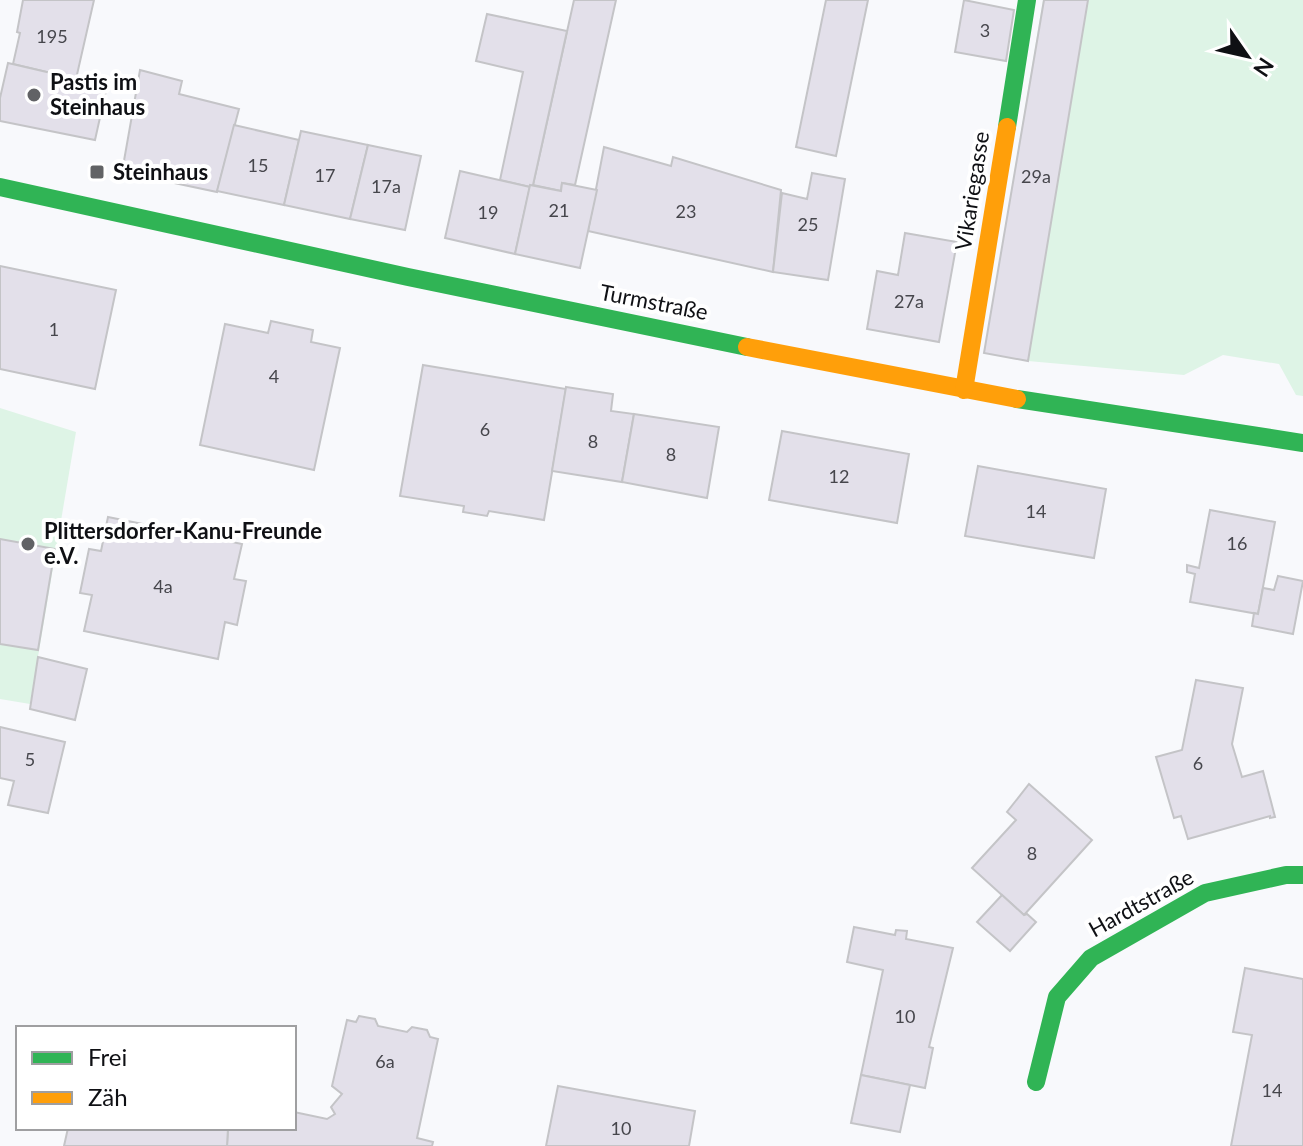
<svg xmlns="http://www.w3.org/2000/svg" width="1303" height="1146" viewBox="0 0 1303 1146" font-family="Lato,sans-serif">
<style>
.green{fill:#def4e6}
.building{fill:#e3e0ea;stroke:#c4c4c7;stroke-width:2}
.lines{fill:none;stroke-linecap:round;stroke-linejoin:round}
.fast{stroke:#30b455;stroke-width:18}
.slow{stroke:#ff9f0a;stroke-width:18}
.poi-dot{fill:#616265;stroke:#fff;stroke-width:3}
.labels{text-anchor:middle;stroke-width:8;stroke-linejoin:round;paint-order:stroke}
.number-label{font-size:18px;fill:#46464c}
.poi-label{font-size:22px;font-weight:bold;fill:#0f1014;stroke:#fff;text-anchor:start}
.street-label{font-size:22px;fill:#0f1014;stroke:#fff}
</style>
<rect width="100%" height="100%" fill="#f8f9fc"/>
<g class="green">
<polygon points="1043,0 1303,0 1303,396 1296,395 1279,364 1223,355 1184,375 1028,361 984,353"/>
<polygon points="0,408 76,432 30,704 0,699"/>
</g>
<g class="building">
<polygon points="23,0 94,0 76,79 13,64 20,33 17,32"/>
<polygon points="574,0 616,0 575,185 562,183 561,191 533,185"/>
<polygon points="826,0 868,0 836,156 796,147"/>
<polygon points="964,0 1014,10 1006,61 955,52"/>
<polygon points="1044,0 1088,0 1028,361 984,353"/>
<polygon points="487,14 567,31 533,185 530,187 500,180 523,72 476,61"/>
<polygon points="8,63 107,86 95,140 0,121 0,98"/>
<polygon points="140,70 182,81 179,94 239,109 217,192 122,172"/>
<polygon points="234,125 299,140 284,205 217,191"/>
<polygon points="301,131 368,145 350,219 284,205"/>
<polygon points="368,145 421,156 405,230 350,219"/>
<polygon points="604,147 671,166 673,157 781,190 773,272 588,231"/>
<polygon points="460,171 530,187 515,254 445,238"/>
<polygon points="812,173 845,179 828,280 773,272 782,193 807,199"/>
<polygon points="562,183 597,190 580,268 515,254 530,185 561,191"/>
<polygon points="905,233 957,242 939,342 867,329 877,271 898,275"/>
<polygon points="0,266 116,290 95,389 0,369"/>
<polygon points="271,321 313,330 311,342 340,348 314,470 200,445 225,324 268,333"/>
<polygon points="423,365 566,389 544,520 489,511 487,516 463,512 464,506 400,496"/>
<polygon points="566,387 613,394 611,411 634,414 622,482 552,471"/>
<polygon points="634,414 719,427 707,498 622,482"/>
<polygon points="782,431 909,454 897,523 769,500"/>
<polygon points="978,466 1106,489 1094,558 965,536"/>
<polygon points="1210,510 1275,522 1258,614 1190,602 1195,574 1187,572 1187,565 1199,568"/>
<polygon points="108,517 242,544 234,579 246,581 237,625 225,622 218,659 84,631 92,595 80,593 89,549 101,551"/>
<polygon points="0,539 55,549 38,650 0,644"/>
<polygon points="1278,576 1303,581 1293,634 1252,626 1254,613 1258,614 1263,588 1274,590"/>
<polygon points="38,657 87,669 75,720 30,709"/>
<polygon points="1196,680 1243,688 1232,744 1242,777 1263,771 1275,817 1270,818 1270,816 1188,839 1181,816 1174,818 1156,757 1182,750"/>
<polygon points="0,727 65,742 48,813 8,805 14,781 0,778"/>
<polygon points="1029,784 1092,840 1024,915 972,868 1016,820 1007,812"/>
<polygon points="1002,895 1024,915 1027,914 1036,922 1010,951 977,922"/>
<polygon points="854,927 895,935 896,930 907,931 906,939 953,948 929,1047 933,1048 925,1088 861,1075 883,970 847,962"/>
<polygon points="1245,968 1303,979 1303,1146 1231,1146 1252,1035 1233,1032"/>
<polygon points="359,1016 375,1019 378,1026 407,1032 412,1027 427,1030 430,1037 438,1039 417,1138 433,1142 432,1146 227,1146 228,1128 294,1128 294,1112 327,1119 335,1114 331,1107 342,1094 332,1086 347,1020 356,1022"/>
<polygon points="861,1075 910,1085 900,1132 851,1123"/>
<polygon points="558,1086 695,1111 689,1146 546,1146"/>
<polygon points="68,1128 228,1128 227,1146 64,1146"/>
</g>
<g class="lines">
<g class="fast">
<polyline points="1007,127 1027,0"/>
<polyline points="0,187 408,277 747,347"/>
<polyline points="1017,399 1303,443"/>
<polyline points="1036,1082 1057,997 1091,958 1205,893 1286,875 1303,875"/>
</g>
<g class="slow">
<polyline points="747,347 1017,399"/>
<polyline points="964,390 1007,127"/>
</g>
</g>
<g class="poi-dot">
<circle cx="34" cy="95" r="8"/>
<rect x="89" y="164" width="16" height="16" rx="4"/>
<circle cx="28" cy="544" r="8"/>
</g>
<g class="labels">
<g class="number-label">
<text x="985" y="37">3</text>
<text x="52" y="43">195</text>
<text x="258" y="172">15</text>
<text x="325" y="182">17</text>
<text x="1036" y="183">29a</text>
<text x="386" y="193">17a</text>
<text x="559" y="217">21</text>
<text x="686" y="218">23</text>
<text x="488" y="219">19</text>
<text x="808" y="231">25</text>
<text x="909" y="308">27a</text>
<text x="54" y="336">1</text>
<text x="274" y="383">4</text>
<text x="485" y="436">6</text>
<text x="593" y="448">8</text>
<text x="671" y="461">8</text>
<text x="839" y="483">12</text>
<text x="1036" y="518">14</text>
<text x="1237" y="550">16</text>
<text x="163" y="593">4a</text>
<text x="30" y="766">5</text>
<text x="1198" y="770">6</text>
<text x="1032" y="860">8</text>
<text x="905" y="1023">10</text>
<text x="385" y="1068">6a</text>
<text x="1272" y="1097">14</text>
<text x="621" y="1135">10</text>
</g>
<g class="poi-label">
<text x="50" y="90">Pastis im<tspan x="50" dy="25">Steinhaus</tspan></text>
<text x="113" y="180">Steinhaus</text>
<text x="44" y="539">Plittersdorfer-Kanu-Freunde<tspan x="44" dy="25">e.V.</tspan></text>
</g>
<g class="street-label">
<text transform="translate(972 191) rotate(-81)" y="8">Vikariegasse</text>
<text transform="translate(654 302) rotate(11)" y="8">Turmstraße</text>
<text transform="translate(1141 903) rotate(-29)" y="8">Hardtstraße</text>
</g>
</g>
<rect x="16" y="1026" width="280" height="104" fill="#ffffff" stroke="#9f9fa1" stroke-width="2"/>
<rect x="32" y="1052" width="40" height="12" fill="#30b455" stroke="#9f9fa1" stroke-width="2"/>
<text x="88" y="1066" font-size="24" fill="#0f1014">Frei</text>
<rect x="32" y="1092" width="40" height="12" fill="#ff9f0a" stroke="#9f9fa1" stroke-width="2"/>
<text x="88" y="1106" font-size="24" fill="#0f1014">Zäh</text>
<g transform="translate(1247 56) rotate(124)" stroke="#ffffff" stroke-width="6" paint-order="stroke">
<path d="M0-6L14 30L0 20L-14 30Z" fill="#0f1014"/>
<text y="-12" font-size="22" font-weight="bold" text-anchor="middle" fill="#0f1014">N</text>
</g>
</svg>
